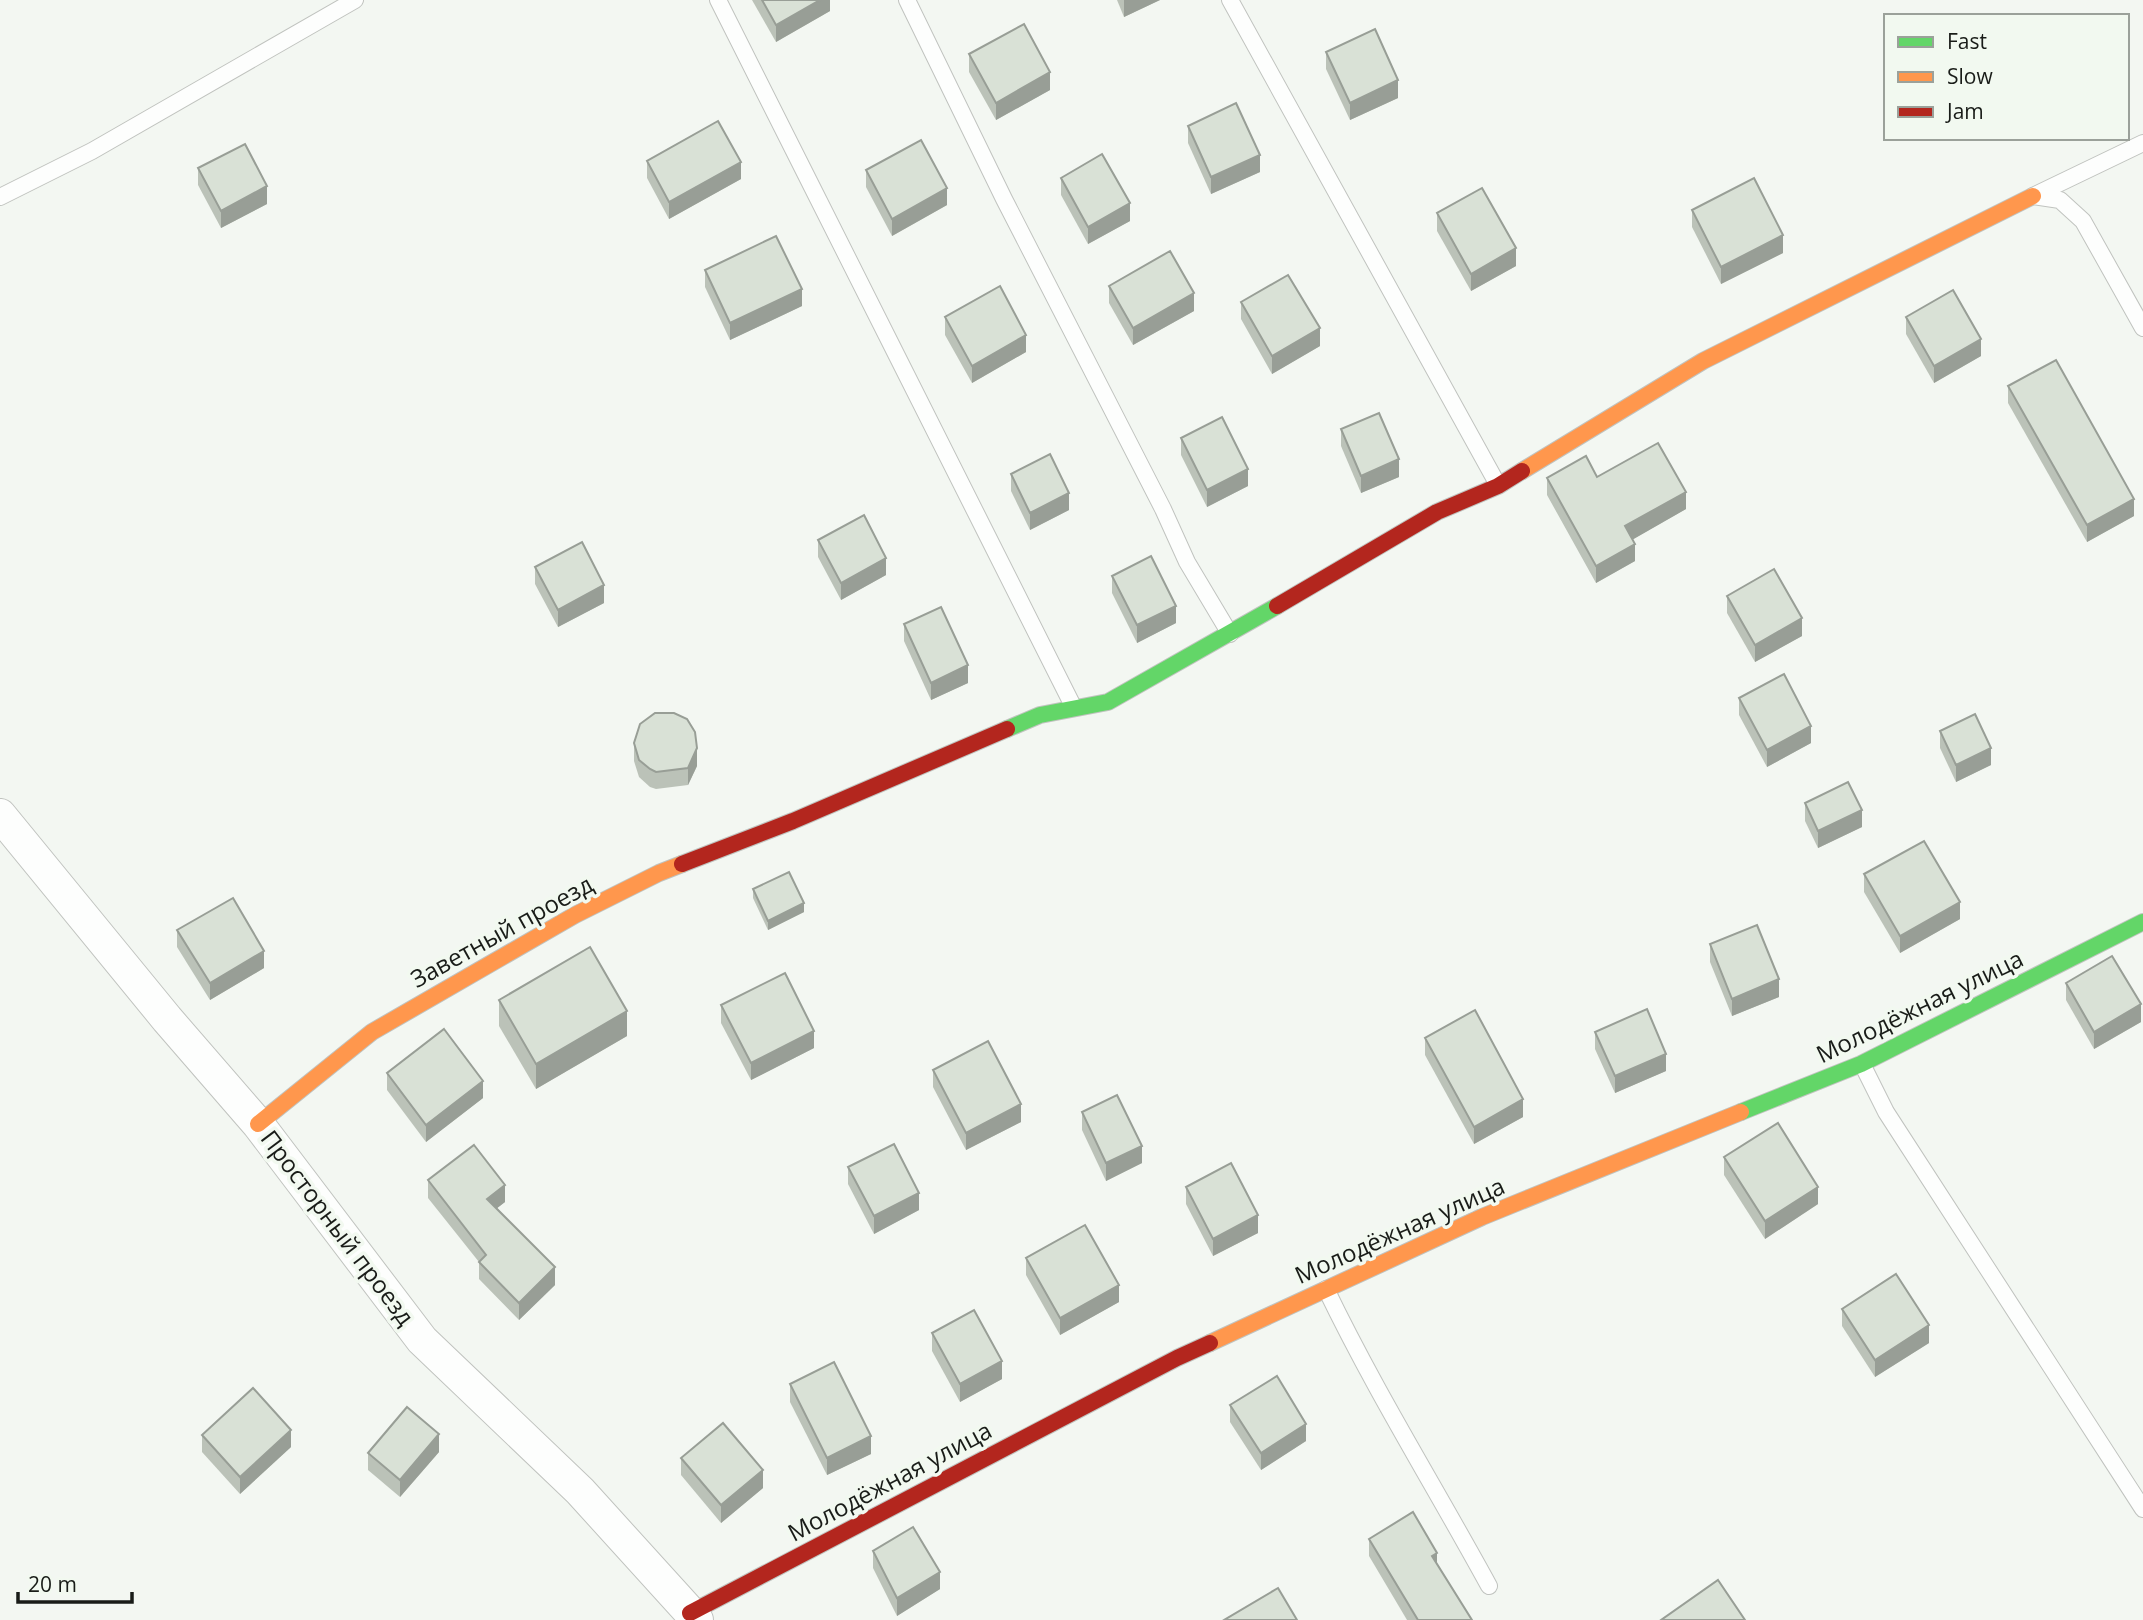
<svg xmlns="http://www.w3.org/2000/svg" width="2143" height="1620" viewBox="0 0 2143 1620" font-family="'Open Sans',sans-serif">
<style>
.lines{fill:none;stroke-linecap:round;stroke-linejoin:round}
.lane-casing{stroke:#c0c3bf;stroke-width:18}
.street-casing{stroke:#c0c3bf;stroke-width:34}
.fast-casing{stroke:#c0c3bf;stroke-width:18}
.slow-casing{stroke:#c0c3bf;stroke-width:18}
.jam-casing{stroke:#c0c3bf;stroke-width:18}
.lane{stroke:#fdfefd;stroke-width:16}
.street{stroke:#fdfefd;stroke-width:32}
.fast{stroke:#63d668;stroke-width:16}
.slow{stroke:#ff974d;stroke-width:16}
.jam{stroke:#b3261e;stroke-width:16}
.wall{fill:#bbc2b8}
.shaded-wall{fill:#989e96}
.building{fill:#d9e1d6;stroke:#989e96;stroke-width:2}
.labels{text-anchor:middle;stroke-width:7;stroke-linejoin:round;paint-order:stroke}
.street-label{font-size:24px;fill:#191c18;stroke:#f2f9f0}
</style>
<rect width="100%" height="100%" fill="#f3f7f2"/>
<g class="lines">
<defs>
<g id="lane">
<polyline points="718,0 1074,708"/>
<polyline points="907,0 1004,199 1163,509 1187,562 1230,634"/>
<polyline points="1230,0 1498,485"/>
<polyline points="2033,196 2060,200 2083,221 2143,328"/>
<polyline points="2033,196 2143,143"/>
<polyline points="0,197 92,151 355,0"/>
<polyline points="1862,1064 1886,1112 2143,1509"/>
<path d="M1326,1289C1375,1391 1435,1487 1489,1586"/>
</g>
<polyline id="street" points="0,815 167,1019 258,1124 422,1340 580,1491 697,1620"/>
<g id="fast">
<polyline points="1007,729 1040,715 1108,702 1277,606"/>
<polyline points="1741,1112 1861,1064 2143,922"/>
</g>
<g id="slow">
<polyline points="1522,471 1703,361 2033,196"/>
<polyline points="258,1124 372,1032 575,915 659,873 682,864"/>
<polyline points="1210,1343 1482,1217 1741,1112"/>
</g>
<g id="jam">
<polyline points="1277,606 1437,512 1498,486 1522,471"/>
<polyline points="682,864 793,821 1007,729"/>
<polyline points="690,1613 1177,1358 1210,1343"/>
</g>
</defs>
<use href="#lane" class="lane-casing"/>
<use href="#street" class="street-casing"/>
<use href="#fast" class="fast-casing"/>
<use href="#slow" class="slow-casing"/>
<use href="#jam" class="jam-casing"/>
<use href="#lane" class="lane"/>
<use href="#street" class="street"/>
<use href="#fast" class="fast"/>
<use href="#slow" class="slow"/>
<use href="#jam" class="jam"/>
</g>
<g class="wall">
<polygon points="752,0 830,0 830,11 776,42"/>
<polygon points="1117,0 1160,0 1124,17"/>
<polygon points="1326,52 1398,98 1350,120 1326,69"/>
<polygon points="969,54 1050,90 996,120 969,72"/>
<polygon points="1188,126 1260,172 1211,194 1188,143"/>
<polygon points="647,161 741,179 669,219 647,178"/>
<polygon points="198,168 267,204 221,228 198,185"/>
<polygon points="866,170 947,205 892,236 866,187"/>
<polygon points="1061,178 1130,221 1088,244 1061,195"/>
<polygon points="1692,210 1783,253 1721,284 1692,227"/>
<polygon points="1437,213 1516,266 1471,291 1437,231"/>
<polygon points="705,270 802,306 730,340 705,287"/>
<polygon points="1109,286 1194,311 1133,345 1109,303"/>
<polygon points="1241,302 1320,346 1272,374 1241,319"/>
<polygon points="945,317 1026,352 972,383 945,335"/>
<polygon points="1906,317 1981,356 1934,383 1906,334"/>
<polygon points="2008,386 2134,516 2087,542 2008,403"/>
<polygon points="1341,429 1399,477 1361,493 1341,446"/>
<polygon points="1181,438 1248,486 1207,507 1181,455"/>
<polygon points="1011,474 1069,510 1030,530 1011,491"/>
<polygon points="1597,477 1686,509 1633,539 1635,561 1596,583 1547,495 1547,478"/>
<polygon points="818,540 886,575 841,600 818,557"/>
<polygon points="535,567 604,603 558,627 535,584"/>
<polygon points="1112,576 1176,623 1137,643 1112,593"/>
<polygon points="1727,596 1802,636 1755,662 1727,613"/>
<polygon points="904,624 968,683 931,700 904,641"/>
<polygon points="1739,698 1811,743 1767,767 1739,715"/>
<polygon points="1940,731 1991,765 1956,782 1940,748"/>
<polygon points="634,743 697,766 688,785 656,789 650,787 639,777 634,761"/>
<polygon points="1805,803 1862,827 1818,848 1805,821"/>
<polygon points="1864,874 1960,919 1900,953 1864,892"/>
<polygon points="753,889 804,912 768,930 753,898"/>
<polygon points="177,930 264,968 210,1000 177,947"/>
<polygon points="1710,944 1779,997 1732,1016 1710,962"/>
<polygon points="2066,983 2141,1022 2094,1049 2066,1000"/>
<polygon points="499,1000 627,1036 536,1089 499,1026"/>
<polygon points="721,1005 814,1048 751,1080 721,1023"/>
<polygon points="1595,1032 1666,1071 1615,1093 1595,1049"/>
<polygon points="1425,1038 1523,1117 1474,1144 1425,1055"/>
<polygon points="933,1070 1021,1122 966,1150 933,1087"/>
<polygon points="387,1073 483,1098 426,1142 387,1090"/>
<polygon points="1082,1112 1142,1163 1106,1181 1082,1130"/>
<polygon points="1724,1157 1818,1204 1765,1239 1724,1175"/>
<polygon points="848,1167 919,1210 874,1234 848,1184"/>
<polygon points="428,1180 505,1202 497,1208 555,1285 519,1320 479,1279 479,1262 428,1198"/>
<polygon points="1186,1187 1258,1233 1213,1256 1186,1204"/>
<polygon points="1026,1258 1119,1302 1060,1335 1026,1275"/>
<polygon points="1842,1309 1929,1343 1875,1377 1842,1326"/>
<polygon points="932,1333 1002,1379 960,1402 932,1351"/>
<polygon points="790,1384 871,1454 827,1475 790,1402"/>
<polygon points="1230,1405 1306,1441 1261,1470 1230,1422"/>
<polygon points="202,1435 291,1447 240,1494 202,1452"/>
<polygon points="439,1452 400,1497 368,1470 368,1453"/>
<polygon points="681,1458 763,1488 721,1523 681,1475"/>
<polygon points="1369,1539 1437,1565 1472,1620 1407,1620 1369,1556"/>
<polygon points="873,1551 940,1589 897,1616 873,1568"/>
</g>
<g class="shaded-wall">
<polygon points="820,0 830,0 830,11 776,42 776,25"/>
<polygon points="1124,0 1160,0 1124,17"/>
<polygon points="1050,72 1050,90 996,120 996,103"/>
<polygon points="1398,80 1398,98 1350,120 1350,103"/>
<polygon points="1260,155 1260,172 1211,194 1211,177"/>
<polygon points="741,162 741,179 669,219 669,202"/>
<polygon points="267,186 267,204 221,228 221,211"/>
<polygon points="947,188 947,205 892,236 892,219"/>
<polygon points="1130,203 1130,221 1088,244 1088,227"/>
<polygon points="1783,235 1783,253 1721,284 1721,267"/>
<polygon points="1516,248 1516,266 1471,291 1471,274"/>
<polygon points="802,289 802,306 730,340 730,323"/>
<polygon points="1194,293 1194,311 1133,345 1133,328"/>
<polygon points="1320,328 1320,346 1272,374 1272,356"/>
<polygon points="1026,335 1026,352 972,383 972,366"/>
<polygon points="1981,339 1981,356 1934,383 1934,366"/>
<polygon points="1399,459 1399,477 1361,493 1361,476"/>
<polygon points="1248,469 1248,486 1207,507 1207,490"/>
<polygon points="1686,492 1686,509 1625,544 1625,526"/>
<polygon points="1069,493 1069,510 1030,530 1030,513"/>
<polygon points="2134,499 2134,516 2087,542 2087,525"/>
<polygon points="1635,544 1635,561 1596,583 1596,566"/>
<polygon points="886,558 886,575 841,600 841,583"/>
<polygon points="604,585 604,603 558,627 558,610"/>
<polygon points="1176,606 1176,623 1137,643 1137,625"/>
<polygon points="1802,618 1802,636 1755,662 1755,645"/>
<polygon points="968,665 968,683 931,700 931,683"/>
<polygon points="1811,726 1811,743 1767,767 1767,750"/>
<polygon points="697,748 697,766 688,785 688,768"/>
<polygon points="1991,748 1991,765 1956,782 1956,765"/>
<polygon points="1862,810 1862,827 1818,848 1818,831"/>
<polygon points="1960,902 1960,919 1900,953 1900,936"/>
<polygon points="804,903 804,912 768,930 768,921"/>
<polygon points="264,951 264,968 210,1000 210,983"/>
<polygon points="1779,979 1779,997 1732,1016 1732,999"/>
<polygon points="2141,1004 2141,1022 2094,1049 2094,1032"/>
<polygon points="627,1011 627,1036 536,1089 536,1064"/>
<polygon points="814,1031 814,1048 751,1080 751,1063"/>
<polygon points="1666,1054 1666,1071 1615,1093 1615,1076"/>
<polygon points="483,1081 483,1098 426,1142 426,1125"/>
<polygon points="1523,1099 1523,1117 1474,1144 1474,1127"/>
<polygon points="1021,1104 1021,1122 966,1150 966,1133"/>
<polygon points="1142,1146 1142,1163 1106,1181 1106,1163"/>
<polygon points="505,1185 505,1202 487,1216 487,1199"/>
<polygon points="1818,1187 1818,1204 1765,1239 1765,1221"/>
<polygon points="919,1193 919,1210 874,1234 874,1216"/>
<polygon points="1258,1215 1258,1233 1213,1256 1213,1239"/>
<polygon points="555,1267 555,1285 519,1320 519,1303"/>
<polygon points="1119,1285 1119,1302 1060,1335 1060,1318"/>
<polygon points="1929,1325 1929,1343 1875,1377 1875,1360"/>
<polygon points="1002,1361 1002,1379 960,1402 960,1384"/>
<polygon points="1306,1424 1306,1441 1261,1470 1261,1453"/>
<polygon points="291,1430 291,1447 240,1494 240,1477"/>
<polygon points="439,1434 439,1452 400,1497 400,1480"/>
<polygon points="871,1436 871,1454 827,1475 827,1458"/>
<polygon points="763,1470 763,1488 721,1523 721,1505"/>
<polygon points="1437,1553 1437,1570 1432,1556"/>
<polygon points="940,1572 940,1589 897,1616 897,1598"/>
</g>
<g class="building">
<polygon points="762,0 820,0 776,25"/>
<polygon points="1024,24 1050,72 996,103 969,54"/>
<polygon points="1375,29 1398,80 1350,103 1326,52"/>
<polygon points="1236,103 1260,155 1211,177 1188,126"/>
<polygon points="718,121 741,162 669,202 647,161"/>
<polygon points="921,140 947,188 892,219 866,170"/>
<polygon points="245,144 267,186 221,211 198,168"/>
<polygon points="1102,154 1130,203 1088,227 1061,178"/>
<polygon points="1754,178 1783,235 1721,267 1692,210"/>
<polygon points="1482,188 1516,248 1471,274 1437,213"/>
<polygon points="776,236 802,289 730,323 705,270"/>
<polygon points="1170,251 1194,293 1133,328 1109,286"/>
<polygon points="1288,275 1320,328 1272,356 1241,302"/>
<polygon points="1000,286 1026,335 972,366 945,317"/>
<polygon points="1953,290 1981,339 1934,366 1906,317"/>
<polygon points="2056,360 2134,499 2087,525 2008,386"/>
<polygon points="1379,413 1399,459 1361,476 1341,429"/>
<polygon points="1222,417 1248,469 1207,490 1181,438"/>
<polygon points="1658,443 1686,492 1625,526 1635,544 1596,566 1547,478 1586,456 1597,477"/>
<polygon points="1050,454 1069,493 1030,513 1011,474"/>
<polygon points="864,515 886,558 841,583 818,540"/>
<polygon points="582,542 604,585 558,610 535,567"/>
<polygon points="1151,556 1176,606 1137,625 1112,576"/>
<polygon points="1774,569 1802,618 1755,645 1727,596"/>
<polygon points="941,607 968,665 931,683 904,624"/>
<polygon points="1784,674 1811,726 1767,750 1739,698"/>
<polygon points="655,713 674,713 687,719 695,732 697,748 688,768 656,772 650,769 639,760 634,743 640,724"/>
<polygon points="1975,714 1991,748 1956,765 1940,731"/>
<polygon points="1848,782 1862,810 1818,831 1805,803"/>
<polygon points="1924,841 1960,902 1900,936 1864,874"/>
<polygon points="789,872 804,903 768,921 753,889"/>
<polygon points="233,898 264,951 210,983 177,930"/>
<polygon points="1757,925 1779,979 1732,999 1710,944"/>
<polygon points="590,947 627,1011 536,1064 499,1000"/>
<polygon points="2112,956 2141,1004 2094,1032 2066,983"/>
<polygon points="785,973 814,1031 751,1063 721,1005"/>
<polygon points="1647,1009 1666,1054 1615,1076 1595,1032"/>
<polygon points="1475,1010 1523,1099 1474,1127 1425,1038"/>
<polygon points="444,1029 483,1081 426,1125 387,1073"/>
<polygon points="988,1041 1021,1104 966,1133 933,1070"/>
<polygon points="1117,1095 1142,1146 1106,1163 1082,1112"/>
<polygon points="1778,1123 1818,1187 1765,1221 1724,1157"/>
<polygon points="894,1144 919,1193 874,1216 848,1167"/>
<polygon points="474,1145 505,1185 487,1199 555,1267 519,1303 479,1262 486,1255 428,1180"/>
<polygon points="1231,1163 1258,1215 1213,1239 1186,1187"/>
<polygon points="1085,1225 1119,1285 1060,1318 1026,1258"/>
<polygon points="1896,1274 1929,1325 1875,1360 1842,1309"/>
<polygon points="974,1310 1002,1361 960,1384 932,1333"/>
<polygon points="834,1362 871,1436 827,1458 790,1384"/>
<polygon points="1277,1376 1306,1424 1261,1453 1230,1405"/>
<polygon points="253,1388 291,1430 240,1477 202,1435"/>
<polygon points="407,1407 439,1434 400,1480 368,1453"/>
<polygon points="723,1423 763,1470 721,1505 681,1458"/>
<polygon points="1413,1512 1437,1553 1432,1556 1472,1620 1418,1620 1369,1539"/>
<polygon points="913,1527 940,1572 897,1598 873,1551"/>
<polygon points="1718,1580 1745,1620 1661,1620"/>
<polygon points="1278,1588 1297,1620 1224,1620"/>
</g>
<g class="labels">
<g class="street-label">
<text transform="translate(502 932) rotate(-29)" y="8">Заветный проезд</text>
<text transform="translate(1920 1007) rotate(-26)" y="8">Молодёжная улица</text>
<text transform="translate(337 1228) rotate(53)" y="8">Просторный проезд</text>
<text transform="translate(1400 1231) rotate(-24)" y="8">Молодёжная улица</text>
<text transform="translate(890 1482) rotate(-28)" y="8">Молодёжная улица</text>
</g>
</g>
<rect x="1884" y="14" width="245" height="126" fill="#f2f9f0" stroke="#9ba19a" stroke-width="2"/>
<rect x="1898" y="37" width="35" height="10" fill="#63d668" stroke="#9ba19a" stroke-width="2"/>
<text x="1947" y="49" font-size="21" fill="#191c18">Fast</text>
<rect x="1898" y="72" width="35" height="10" fill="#ff974d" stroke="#9ba19a" stroke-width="2"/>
<text x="1947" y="84" font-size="21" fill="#191c18">Slow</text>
<rect x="1898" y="107" width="35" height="10" fill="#b3261e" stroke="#9ba19a" stroke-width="2"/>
<text x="1947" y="119" font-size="21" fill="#191c18">Jam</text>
<path d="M18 1592v10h114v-10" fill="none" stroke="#191c18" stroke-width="3.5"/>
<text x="28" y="1592" font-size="21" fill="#191c18" stroke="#f2f9f0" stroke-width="5" paint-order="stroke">20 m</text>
</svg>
